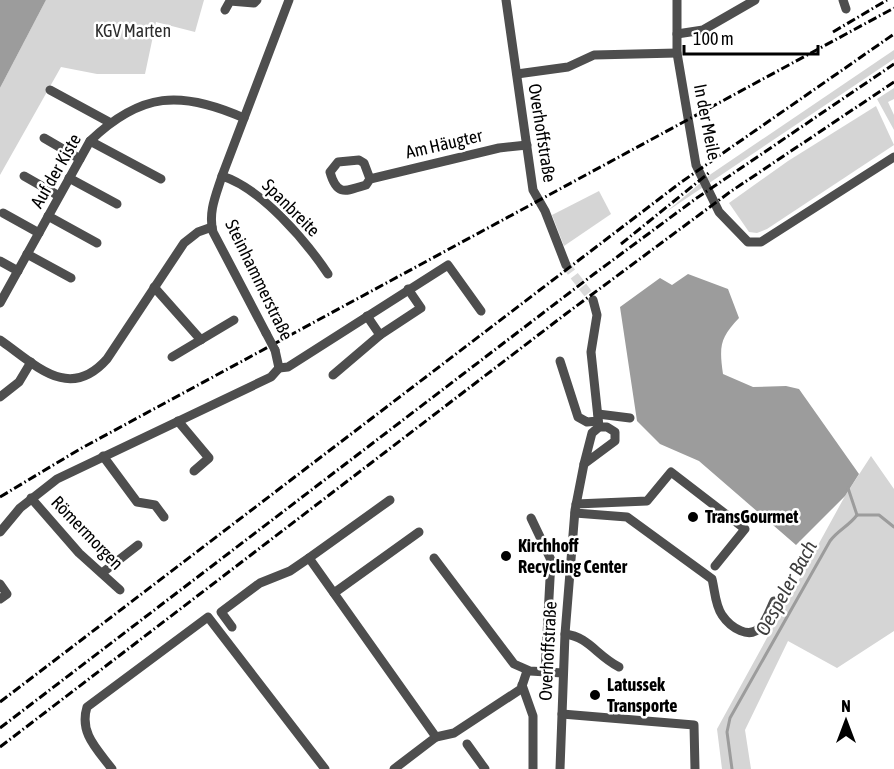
<svg xmlns="http://www.w3.org/2000/svg" width="894" height="769" viewBox="0 0 894 769" font-family="'Asap Condensed',sans-serif">
<style>
.green{fill:#d5d5d5}
.water{fill:#9c9c9c}
.lines{fill:none;stroke-linecap:round;stroke-linejoin:round}
.stream{stroke:#9c9c9c;stroke-width:3}
.minor-tunnel{stroke:#d9d9d9;stroke-width:9;stroke-dasharray:9 4.5;stroke-linecap:butt}
.minor{stroke:#4e4e4e;stroke-width:9}
.rail{stroke:#000;stroke-width:3;stroke-dasharray:9 3 1.5 3;stroke-linecap:butt}
.minor-bridge{stroke:#4e4e4e;stroke-width:9}
.poi-dot{fill:#000;stroke:#fff;stroke-width:2}
.labels{text-anchor:middle;stroke-width:5;stroke-linejoin:round;paint-order:stroke}
.park-label{font-size:18px;fill:#2c2c2c;stroke:#fff}
.street-label{font-size:18px;fill:#000;stroke:#fff}
.poi-label{font-size:18px;font-weight:bold;fill:#000;stroke:#fff;text-anchor:start}
.water-label{font-size:20px;font-style:italic;fill:#3d3d3d;stroke:#fff}
</style>
<rect width="100%" height="100%" fill="#fff"/>
<g class="green">
<polygon points="46,0 204,0 195,32 156,22 145,74 97,74 61,67 0,175 0,88"/>
<polygon points="894,50 894,59 666,212 711,174"/>
<polygon points="894,88 894,99 888,102 894,115 894,130 877,99"/>
<polygon points="876,106 894,145 767,229 757,233 749,232 729,203 788,161"/>
<polygon points="599,191 611,214 564,246 552,215"/>
<polygon points="871,456 894,489 894,631 837,668 788,641 745,730 751,769 722,769 717,729 845,496"/>
</g>
<g class="water">
<polygon points="0,0 46,0 0,88"/>
<path d="M688,274L728,289L739,318C720,338 719,346 723,374L753,387L786,386L799,389L859,474L845,496L796,545L699,461L660,444L637,421L620,307L660,278L672,285Z"/>
</g>
<g class="lines">
<g class="stream">
<polyline points="848,488 857,515"/>
<polyline points="857,515 879,515 894,527"/>
<path d="M732,769L727,732L730,718L830,541C838,530 849,526 857,515"/>
</g>
<polyline class="minor-tunnel" points="566,265 593,300"/>
<g class="minor">
<polyline points="506,0 533,190 545,211 566,265"/>
<polyline points="677,0 677,53 696,165 719,212 748,242 761,242 894,157"/>
<polyline points="843,0 846,9"/>
<polyline points="225,10 230,1 254,3 257,0"/>
<polyline points="677,34 703,30 755,0"/>
<polyline points="517,74 568,67 594,55 677,53"/>
<polyline points="50,90 109,122"/>
<polyline points="44,138 80,159"/>
<polyline points="90,141 161,179"/>
<polyline points="24,176 59,196"/>
<path d="M222,176C261,188 306,241 328,274"/>
<polyline points="69,178 117,204"/>
<path d="M370,179L366,185C346,191 337,197 330,172L338,162L359,160L364,163L370,179L499,148L527,145"/>
<polyline points="3,213 39,233"/>
<polyline points="48,216 97,243"/>
<polyline points="27,254 71,278"/>
<polyline points="0,261 18,271"/>
<polyline points="154,287 201,340"/>
<polyline points="593,300 597,315 591,352 599,427"/>
<path d="M0,303L90,141C141,92 181,90 244,118"/>
<polyline points="367,316 380,335"/>
<path d="M266,333L213,232C208,212 216,195 222,176L289,0"/>
<path d="M0,340C36,365 69,402 107,359L184,243L198,232L212,227"/>
<polyline points="172,357 234,320"/>
<polyline points="560,361 578,417 587,422 598,421"/>
<polyline points="279,368 288,367 448,265 481,311"/>
<polyline points="333,375 380,335 421,308 408,289"/>
<polyline points="0,397 19,382 31,362"/>
<polyline points="598,414 630,418"/>
<polyline points="178,421 209,458 194,471"/>
<polygon points="599,427 607,427 615,432 615,441 584,464 592,433"/>
<polyline points="103,456 137,502 155,505 164,517"/>
<polyline points="31,498 79,553 120,590"/>
<polyline points="576,504 647,501 671,472 745,529 715,566"/>
<path d="M575,513L627,517L712,579C715,591 715,605 722,615C730,627 750,641 761,626C767,619 770,609 774,601"/>
<polyline points="531,518 551,560 545,672"/>
<polyline points="0,532 20,508 57,479 271,377 279,368 275,350"/>
<polyline points="309,558 436,737 394,769"/>
<polyline points="434,558 514,664 530,671 563,673"/>
<polyline points="102,573 138,545"/>
<polyline points="0,584 7,594 0,599"/>
<polyline points="334,593 419,532"/>
<polyline points="232,627 221,612 260,583 290,571 309,558 390,500"/>
<path d="M565,634C589,637 596,655 619,667"/>
<polyline points="522,685 533,716 533,769"/>
<polyline points="562,714 694,725 695,769"/>
<polyline points="436,737 454,733 521,689 527,671"/>
<polyline points="467,744 485,769"/>
<path d="M112,769C97,749 79,733 87,707L208,617L325,769"/>
<polyline points="560,769 565,634 575,510 584,464"/>
</g>
<g class="rail">
<polyline points="833,32 887,0"/>
<polyline points="621,244 710,172"/>
<polyline points="0,497 80,449 894,8"/>
<polyline points="0,702 680,183 894,34"/>
<polyline points="0,728 594,274 694,200 894,64"/>
<polyline points="0,747 567,313 730,192 894,82"/>
</g>
<polyline class="minor-bridge" points="266,333 275,350"/>
</g>
<g class="poi-dot">
<circle cx="693" cy="517" r="6"/>
<circle cx="506" cy="556" r="6"/>
<circle cx="595" cy="695" r="6"/>
</g>
<g class="labels">
<g class="park-label">
<text x="133" y="37">KGV Marten</text>
</g>
<g class="street-label">
<text transform="translate(707 122) rotate(79)" y="6">In der Meile</text>
<text transform="translate(542 133) rotate(81)" y="6">Overhoffstraße</text>
<text transform="translate(444 144) rotate(-13)" y="6">Am Häugter</text>
<text transform="translate(56 171) rotate(-60)" y="6">Auf der Kiste</text>
<text transform="translate(291 208) rotate(45)" y="6">Spanbreite</text>
<text transform="translate(259 280) rotate(64)" y="6">Steinhammerstraße</text>
<text transform="translate(87 533) rotate(46)" y="6">Römermorgen</text>
<text transform="translate(548 651) rotate(-87)" y="6">Overhoffstraße</text>
</g>
<g class="poi-label">
<text x="705" y="523">TransGourmet</text>
<text x="518" y="552">Kirchhoff<tspan x="518" dy="21">Recycling Center</tspan></text>
<text x="607" y="691">Latussek<tspan x="607" dy="21">Transporte</tspan></text>
</g>
<g class="water-label">
<text transform="translate(786 588) rotate(-61)" y="7">Oespeler Bach</text>
</g>
</g>
<g transform="translate(846 721)" stroke="#ffffff" stroke-width="4.5" paint-order="stroke">
<path d="M0-4.5L10 22L0 15L-10 22Z" fill="#000000"/>
<text y="-9" font-size="16" font-weight="bold" text-anchor="middle" fill="#000000">N</text>
</g>
<path d="M684 45v9h134v-9" fill="none" stroke="#000000" stroke-width="3"/>
<text x="693" y="45" font-size="18" fill="#000000" stroke="#ffffff" stroke-width="4.5" paint-order="stroke">100 m</text>
</svg>
